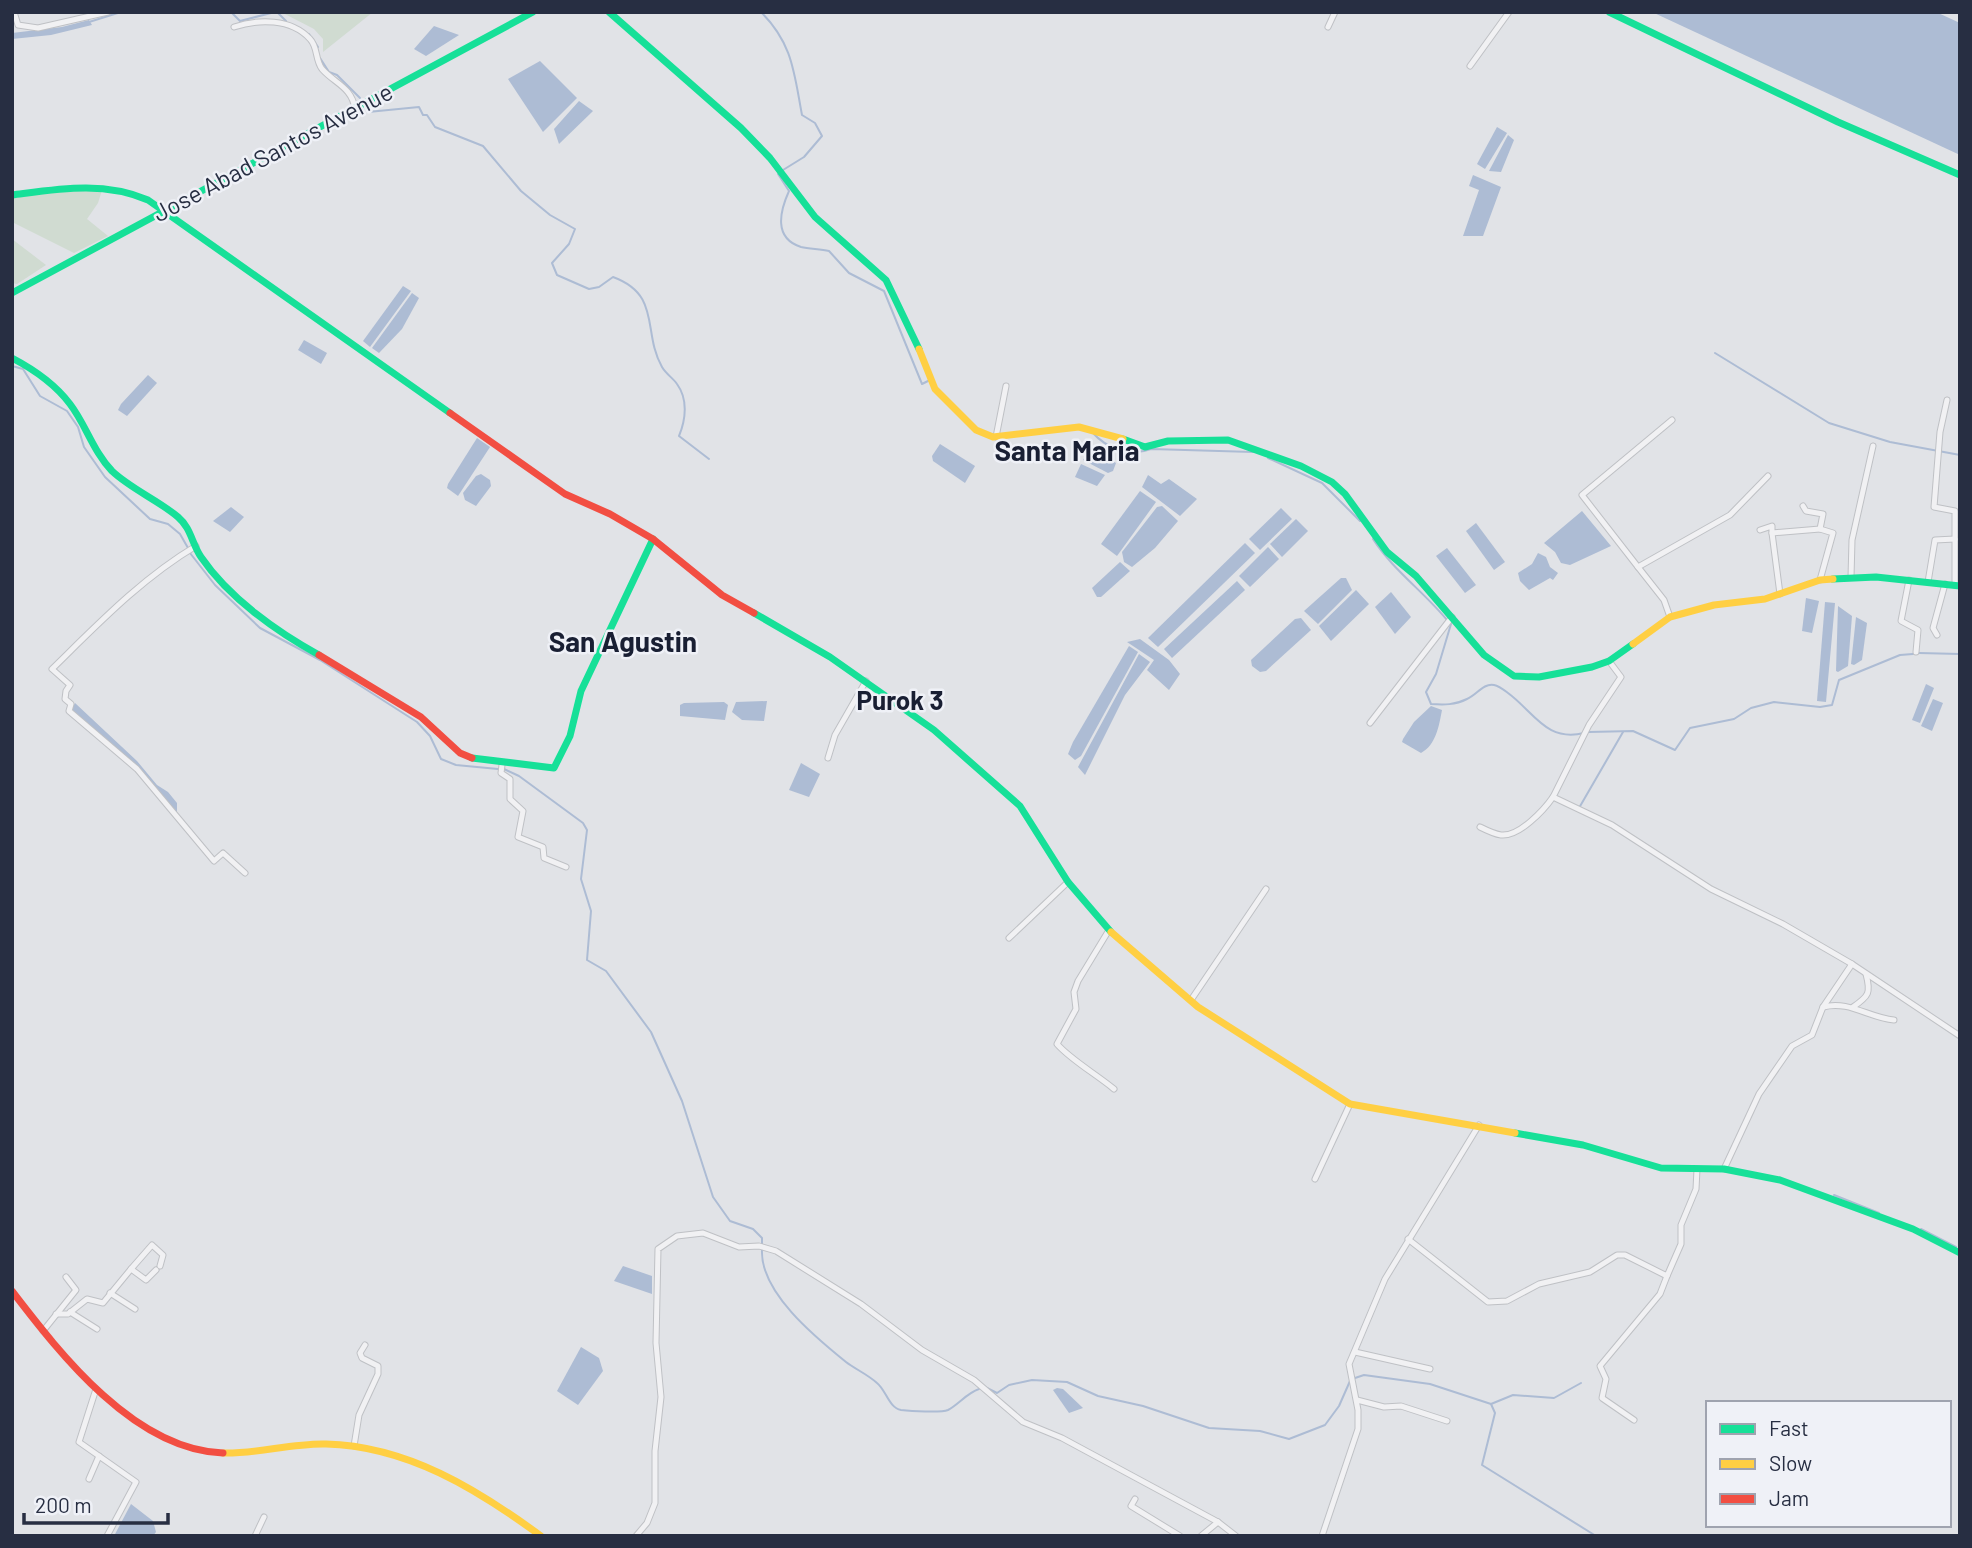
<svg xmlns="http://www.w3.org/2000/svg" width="1972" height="1548" viewBox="0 0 1972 1548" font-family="Barlow,sans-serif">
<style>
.green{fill:#d0dbd1}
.water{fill:#adbcd4}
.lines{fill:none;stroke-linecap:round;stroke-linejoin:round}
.stream{stroke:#adbcd4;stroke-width:2}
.street-casing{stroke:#bfc1c5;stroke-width:7}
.street{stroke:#f1f1f3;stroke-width:5}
.fast{stroke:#16e098;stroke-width:7}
.slow{stroke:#ffcf43;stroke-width:7}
.jam{stroke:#f24e42;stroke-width:7}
.labels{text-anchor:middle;stroke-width:5;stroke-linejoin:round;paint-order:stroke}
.street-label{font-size:24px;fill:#272e42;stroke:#eff1f7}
.neighbourhood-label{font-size:26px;font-weight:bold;fill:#191f33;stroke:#eff1f7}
.quarter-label{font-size:28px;font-weight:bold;fill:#191f33;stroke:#eff1f7}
</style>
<rect width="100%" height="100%" fill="#e1e3e7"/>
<g class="green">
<polygon points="281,12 373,12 323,52 323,39 314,29"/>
<polygon points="103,187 98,203 87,219 108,236 74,253 12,222 12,197"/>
<polygon points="12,239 46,265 17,284 12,283"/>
</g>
<g class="water">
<polygon points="1652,12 1936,12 1960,23 1960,155"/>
<polygon points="89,20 92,25 51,35 12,39 12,33 62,27"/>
<polygon points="434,26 459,35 426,56 414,49"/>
<polygon points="540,61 577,98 543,132 508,79"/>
<polygon points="579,101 593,111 559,144 554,129"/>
<polygon points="1497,127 1507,133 1485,169 1477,164"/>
<polygon points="1508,135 1514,140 1501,172 1489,171"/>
<polygon points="1473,175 1501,187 1483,236 1463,236 1479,190 1469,186"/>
<polygon points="403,286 411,291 370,347 363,341"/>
<polygon points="412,293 419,298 402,329 379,353 372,348"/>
<polygon points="304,340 327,353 321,364 298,350"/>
<polygon points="148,375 157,383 127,416 118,410 121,404"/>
<polygon points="477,438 490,447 458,496 447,488 448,484"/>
<polygon points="940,444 975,466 965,483 933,461 932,456"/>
<polygon points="1090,449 1116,463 1113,471 1108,473 1083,460"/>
<polygon points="1081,464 1105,475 1097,486 1075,477"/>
<polygon points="481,474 490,480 491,486 476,506 465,500 463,493 476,476"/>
<polygon points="1148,475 1161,484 1169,479 1197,499 1180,516 1142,487"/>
<polygon points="1140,491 1156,502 1117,556 1101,544"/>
<polygon points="1162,506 1178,521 1155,548 1132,567 1124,562 1122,552 1157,507"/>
<polygon points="231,507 244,517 230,532 213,521"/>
<polygon points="1281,508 1292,519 1260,550 1249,539"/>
<polygon points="1582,511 1611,546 1570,565 1561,563 1555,552 1544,543"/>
<polygon points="1296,519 1308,531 1282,557 1270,544"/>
<polygon points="1476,523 1505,562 1494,570 1466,531"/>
<polygon points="1245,543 1255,553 1158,647 1148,638"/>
<polygon points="1268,547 1279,559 1250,587 1239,576"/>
<polygon points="1447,548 1476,585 1465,593 1436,556"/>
<polygon points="1538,553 1546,557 1550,567 1558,573 1553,580 1550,578 1529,590 1520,581 1518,573 1532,564"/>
<polygon points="1120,562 1130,571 1101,597 1097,597 1092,588"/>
<polygon points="1341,578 1346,578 1352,590 1318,624 1304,611"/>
<polygon points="1237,581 1245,590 1172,658 1164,649"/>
<polygon points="1356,590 1369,604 1331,641 1319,626"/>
<polygon points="1391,592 1411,617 1395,634 1375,607"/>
<polygon points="1806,598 1819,601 1812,633 1802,631"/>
<polygon points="1825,602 1835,603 1826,702 1817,701"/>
<polygon points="1838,606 1852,616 1848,666 1838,672 1836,671"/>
<polygon points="1856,617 1867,623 1862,660 1854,665 1851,664"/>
<polygon points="1301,618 1311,630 1266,671 1260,672 1252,666 1251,660 1295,619"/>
<polygon points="1140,639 1169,660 1180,674 1169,690 1147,670 1154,660 1127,642"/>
<polygon points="1129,646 1138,652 1081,756 1075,760 1068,754 1073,742"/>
<polygon points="1139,654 1150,662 1125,695 1085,775 1078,767"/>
<polygon points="1926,684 1934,688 1920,723 1912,720"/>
<polygon points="1933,699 1943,703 1932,731 1921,726"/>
<polygon points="767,701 764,721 742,720 732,712 736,702"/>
<polygon points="724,702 728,705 725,720 680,716 680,705 684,703"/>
<polygon points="75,703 137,761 157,785 168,792 177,803 177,817 138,768 71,710"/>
<path d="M1431,706L1442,710C1439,726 1436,745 1421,753L1402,742L1403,739L1414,722Z"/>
<polygon points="801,763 820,774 809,797 789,790"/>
<polygon points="623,1266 652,1276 652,1294 614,1281"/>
<polygon points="581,1347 599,1358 603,1371 578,1405 557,1391"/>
<polygon points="1057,1388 1063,1389 1083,1408 1069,1413 1053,1390"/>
<polygon points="131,1504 153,1521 156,1532 153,1536 114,1536"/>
</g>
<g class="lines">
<g class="stream">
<polyline points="231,12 240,21 275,12"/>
<polyline points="277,12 286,21"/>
<path d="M761,12C793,44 794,73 802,115L815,123L822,136L804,157L783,170"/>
<polyline points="89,22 121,12"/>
<polyline points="309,34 318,47"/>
<polyline points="320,58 329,72 337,75 360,98"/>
<path d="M368,112L419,107L423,115H427L435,127L483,146L521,191L550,215L575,229L569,244L552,263L557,275L589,289L599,287L613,277C662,295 642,332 662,367C666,374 673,378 677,384C688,399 686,419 679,436L709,459"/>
<path d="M778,174L789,191C780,211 773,238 801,247C810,249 820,249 829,251L849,273L884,291L922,384L928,381"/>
<polyline points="1715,353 1829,423 1890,442 1960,455"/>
<polyline points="12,366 23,369 40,396 67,411 78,427 84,447 105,477 150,519 168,524 180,534 188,548"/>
<path d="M1092,432C1107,449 1130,457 1151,449L1253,452"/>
<polyline points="1268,458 1322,483 1360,521"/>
<path d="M1373,539C1392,569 1424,592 1447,620"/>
<polyline points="190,553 215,585 260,628 320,660 417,722 430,736 441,759 456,765 498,769"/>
<path d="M1451,624L1436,674L1426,692L1431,704C1444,705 1455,705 1467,699C1477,695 1483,683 1494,685C1499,686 1504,690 1508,693C1535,713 1546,742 1584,733"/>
<polyline points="1919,653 1960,654"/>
<polyline points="1589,732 1633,731 1675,750 1690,728 1734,719 1751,708 1774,702 1820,707 1832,705 1839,680 1900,655 1913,654"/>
<polyline points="504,769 519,776 583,823 587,830 581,879 591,911 587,960 606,971 651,1032 682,1101 713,1197 730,1221 753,1229 762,1238 762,1244"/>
<polyline points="1579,808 1623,732"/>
<polyline points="1834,1195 1879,1213"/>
<polyline points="1921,1229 1956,1247"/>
<path d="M762,1250C760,1292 815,1337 846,1362C855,1369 867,1374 877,1383C886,1390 889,1408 901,1410C910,1411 941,1413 948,1410C959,1404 967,1393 979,1389"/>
<polyline points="1355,1378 1364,1375 1430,1384 1491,1404 1495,1413 1482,1465 1596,1536"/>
<polyline points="985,1387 997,1393 1009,1385 1032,1380 1067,1382 1098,1396 1143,1406 1209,1428 1260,1431 1289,1439 1325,1425 1339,1406 1350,1381"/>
<polyline points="1491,1404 1513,1395 1554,1398 1581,1383"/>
</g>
<defs>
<g id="street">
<polyline points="14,12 18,25 38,28 108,12"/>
<path d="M234,27C258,19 291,18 310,39C318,47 315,60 322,69C334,83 352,87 355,109"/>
<polyline points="1328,27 1335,12"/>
<polyline points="1470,66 1509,12"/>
<polyline points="1947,400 1940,432 1934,507 1955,511 1955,585"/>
<polyline points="996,437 1006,386"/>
<polyline points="1803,506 1806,511 1823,514 1820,529 1833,533 1820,580"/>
<polyline points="1760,530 1772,526 1772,533"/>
<path d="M196,546C142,578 97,625 52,669L70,685L66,691L65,699L71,704L69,711L137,769L214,861L223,853L245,873"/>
<polyline points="1638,567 1582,495 1672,420"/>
<polyline points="1851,577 1852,540 1873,446"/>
<polyline points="1909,580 1901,621 1918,630 1916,652"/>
<polyline points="1928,582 1935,540 1955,539"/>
<polyline points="1780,594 1772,533 1820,529"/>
<polyline points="1670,617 1664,600 1638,567 1730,515 1768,476"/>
<polyline points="1937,635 1933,628 1945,584"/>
<polyline points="1609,661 1621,677 1589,725 1553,797 1612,825 1711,889 1783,924 1852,964"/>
<polyline points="1370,723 1452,617"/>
<polyline points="828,758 835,735 866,681"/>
<polyline points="502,765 501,773 510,779 510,799 523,811 518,837 543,847 544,858 566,867"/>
<path d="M1480,827C1486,830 1494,834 1501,835C1519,837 1544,810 1553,797"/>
<path d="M1109,930L1078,981L1074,992L1076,1009L1057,1044C1071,1060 1096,1074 1114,1089"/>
<polyline points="1009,938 1068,882"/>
<polyline points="1191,1000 1266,889"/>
<path d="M1823,1007C1849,1000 1869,1018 1894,1020"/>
<path d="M1853,1007C1869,996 1871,993 1866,974"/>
<polyline points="1724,1169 1759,1094 1792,1046 1812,1035 1823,1007 1852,964 1960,1036"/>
<polyline points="1315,1179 1350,1104"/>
<polyline points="1408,1239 1488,1302 1507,1301 1539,1284 1590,1272 1617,1255 1625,1255 1667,1276 1681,1244 1681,1225 1696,1189 1697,1169"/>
<polyline points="156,1270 146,1280 131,1269 152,1245 163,1255 160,1266"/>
<polyline points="110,1293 135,1309"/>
<polyline points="70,1312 97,1329"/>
<polyline points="56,1314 68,1314 87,1299 103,1303 131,1269"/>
<polyline points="43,1331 76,1290 66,1277"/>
<polyline points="1355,1352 1430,1369"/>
<polyline points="96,1389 79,1442 136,1482 107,1536"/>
<polyline points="1357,1400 1384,1407 1401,1406 1447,1421"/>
<polyline points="1634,1420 1602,1398 1606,1379 1600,1366 1660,1294 1667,1276"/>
<polyline points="354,1446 359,1415 378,1374 378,1366 362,1358 360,1353 365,1345"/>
<polyline points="89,1479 99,1456"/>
<polyline points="1135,1499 1131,1506 1180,1536"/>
<polyline points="255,1536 264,1517"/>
<polyline points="636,1536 647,1523 655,1503 655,1451 661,1397 656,1343 658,1249 677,1236 703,1233 739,1247 759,1246 776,1251 861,1304 922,1350 974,1380 1023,1422 1062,1438 1218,1522 1236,1536"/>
<polyline points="1201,1536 1218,1522"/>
<polyline points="1322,1536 1358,1429 1358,1410 1349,1364 1385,1279 1479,1125"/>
</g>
</defs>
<use href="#street" class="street-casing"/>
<use href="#street" class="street"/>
<g class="fast">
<polyline points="609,12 741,128 770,158 815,217 886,280 919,349"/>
<polyline points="1609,12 1838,122 1960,175"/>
<path d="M12,195C59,189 103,181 148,200L450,413"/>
<polyline points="12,293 533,12"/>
<path d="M12,358C33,369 55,384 70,404C86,425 93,451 112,471C131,489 158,500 178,517C191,528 192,544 201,557C229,598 277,632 319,655"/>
<polyline points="1123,439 1145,447 1168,441 1228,440 1301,466 1332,482 1345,494 1387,552 1416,576 1484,655 1514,676 1539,677 1592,667 1609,661 1633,644"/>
<polyline points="1833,579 1876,577 1960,586"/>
<polyline points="754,613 830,657 934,730 1020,806 1068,882 1111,932"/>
<polyline points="472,758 554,768 570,736 581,691 653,539"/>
<polyline points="1515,1133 1583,1145 1661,1168 1724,1169 1780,1180 1913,1229 1960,1253"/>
</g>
<g class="slow">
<polyline points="919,349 935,389 976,430 993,437 1079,427 1123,439"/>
<polyline points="1633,644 1670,617 1714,605 1765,599 1820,580 1833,579"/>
<polyline points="1111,932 1198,1007 1350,1104 1515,1133"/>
<path d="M223,1453C258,1454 291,1443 326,1444C407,1446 477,1489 541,1536"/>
</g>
<g class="jam">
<polyline points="450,413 565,494 610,514 653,539 722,595 754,613"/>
<polyline points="319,655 421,717 460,753 472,758"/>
<path d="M12,1291C61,1355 135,1450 223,1453"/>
</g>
</g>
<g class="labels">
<g class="street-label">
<text transform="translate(273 153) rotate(-28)" y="8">Jose Abad Santos Avenue</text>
</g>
<g class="neighbourhood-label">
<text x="900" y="710">Purok 3</text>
</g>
<g class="quarter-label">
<text x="1067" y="461">Santa Maria</text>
<text x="623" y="652">San Agustin</text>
</g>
</g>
<rect width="1972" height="1548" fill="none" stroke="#272e42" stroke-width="28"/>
<rect x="1706" y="1401" width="245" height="126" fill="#eff1f7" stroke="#9fa3af" stroke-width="2"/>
<rect x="1720" y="1424" width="35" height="10" fill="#16e098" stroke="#9fa3af" stroke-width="2"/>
<text x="1769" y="1436" font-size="21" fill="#272e42">Fast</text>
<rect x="1720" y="1459" width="35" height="10" fill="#ffcf43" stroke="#9fa3af" stroke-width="2"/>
<text x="1769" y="1471" font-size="21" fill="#272e42">Slow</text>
<rect x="1720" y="1494" width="35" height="10" fill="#f24e42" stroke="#9fa3af" stroke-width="2"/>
<text x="1769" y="1506" font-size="21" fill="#272e42">Jam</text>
<path d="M24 1513v10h144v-10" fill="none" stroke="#272e42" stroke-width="3.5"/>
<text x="35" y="1513" font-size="21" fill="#272e42" stroke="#eff1f7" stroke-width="5" paint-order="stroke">200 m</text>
</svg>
